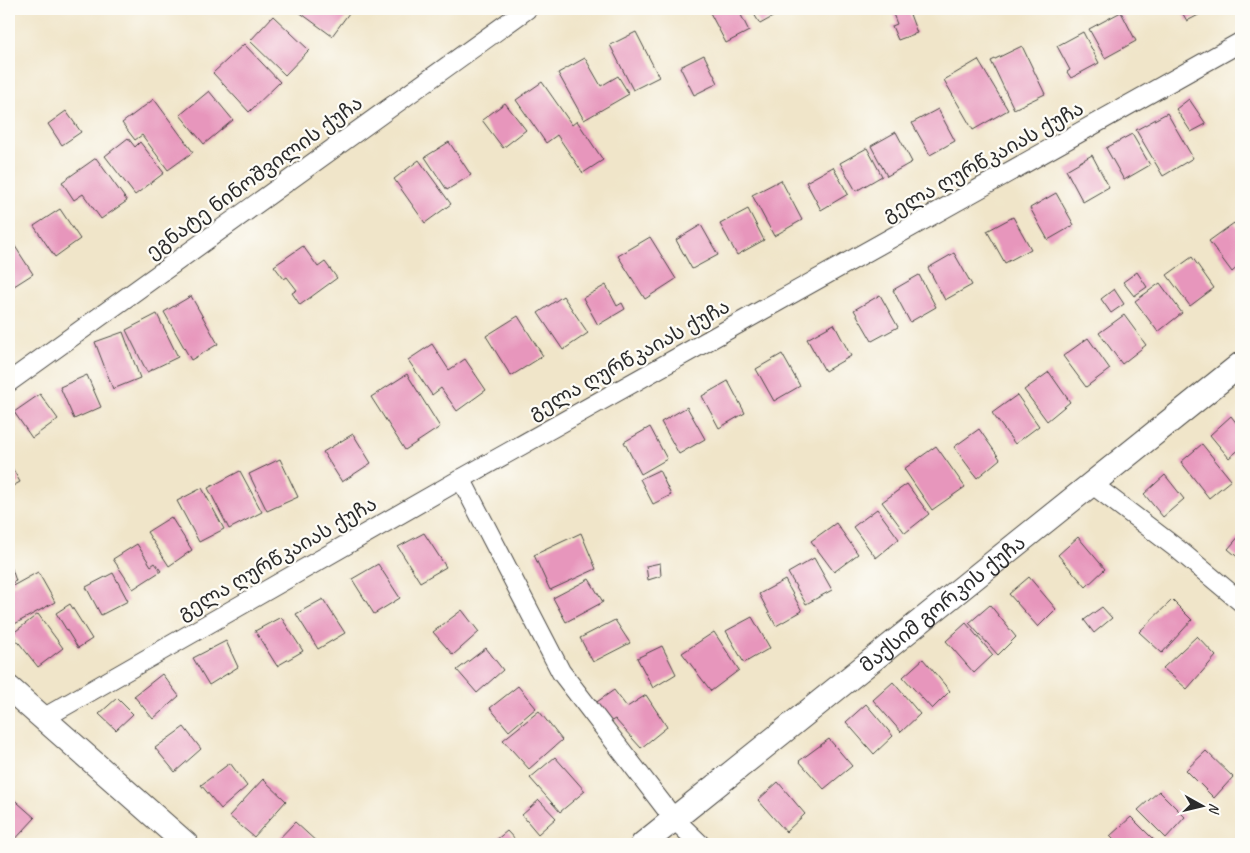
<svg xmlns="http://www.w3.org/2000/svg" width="1250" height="853" viewBox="0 0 1250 853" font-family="Caveat,'Noto Sans Georgian',sans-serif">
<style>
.building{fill:#e796bc}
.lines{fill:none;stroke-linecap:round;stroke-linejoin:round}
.minor-casing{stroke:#494743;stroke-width:21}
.tertiary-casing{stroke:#494743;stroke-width:26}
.minor{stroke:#fff;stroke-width:19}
.tertiary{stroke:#fff;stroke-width:24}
.labels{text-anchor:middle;stroke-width:4.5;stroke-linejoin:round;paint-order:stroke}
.street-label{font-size:20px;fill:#2b2b2b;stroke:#fdfcf7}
</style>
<rect width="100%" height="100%" fill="#fdfcf7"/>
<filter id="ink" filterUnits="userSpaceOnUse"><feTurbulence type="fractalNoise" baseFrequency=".02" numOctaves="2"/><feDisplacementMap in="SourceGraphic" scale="10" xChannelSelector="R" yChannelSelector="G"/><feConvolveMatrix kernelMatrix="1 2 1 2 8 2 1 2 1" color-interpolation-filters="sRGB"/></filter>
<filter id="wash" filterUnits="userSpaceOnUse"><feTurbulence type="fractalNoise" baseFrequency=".0096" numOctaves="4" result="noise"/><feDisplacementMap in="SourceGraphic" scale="20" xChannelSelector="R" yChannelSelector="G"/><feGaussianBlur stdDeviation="1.12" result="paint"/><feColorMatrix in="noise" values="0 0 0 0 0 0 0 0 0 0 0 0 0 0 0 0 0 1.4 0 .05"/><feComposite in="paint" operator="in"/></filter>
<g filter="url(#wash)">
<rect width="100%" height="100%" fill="#f0e5c9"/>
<g id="blocks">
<g class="building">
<polygon points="295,9 352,9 332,36"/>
<polygon points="708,9 738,9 749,31 726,43"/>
<polygon points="751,9 787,9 760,24"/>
<polygon points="891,9 908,9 917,33 898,40 892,26 897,24"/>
<polygon points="1180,9 1210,9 1187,21"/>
<polygon points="1121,12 1136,41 1105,58 1089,29"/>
<polygon points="273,16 309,50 285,75 250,41"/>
<polygon points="636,32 659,77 633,90 610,45"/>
<polygon points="1083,32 1099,63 1071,78 1067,72 1070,70 1057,46"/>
<polygon points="244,44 280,82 249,112 213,73"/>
<polygon points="1022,46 1045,94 1014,109 991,61"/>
<polygon points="704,55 718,83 694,95 680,67"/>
<polygon points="585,58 601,86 618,76 629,94 584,120 558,73"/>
<polygon points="978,60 1008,110 973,130 944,80"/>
<polygon points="542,82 572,125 577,121 603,160 583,173 557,135 546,143 516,100"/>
<polygon points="209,91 233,120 204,144 180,115"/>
<polygon points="154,99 193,152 168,170 142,135 135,140 122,123"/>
<polygon points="1189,99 1206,124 1191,132 1176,109"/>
<polygon points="505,103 526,130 503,148 482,120"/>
<polygon points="938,109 955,141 930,155 912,123"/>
<polygon points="66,111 81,132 62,145 48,124"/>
<polygon points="1167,113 1193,158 1163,176 1136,130"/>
<polygon points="896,132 912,162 887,176 871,146"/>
<polygon points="1132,134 1150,165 1124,180 1106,148"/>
<polygon points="128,138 135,147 140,142 164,173 135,195 105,156"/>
<polygon points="449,142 471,175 447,190 425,157"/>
<polygon points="867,148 882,176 856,191 840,163"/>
<polygon points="1092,155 1109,187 1083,202 1066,170"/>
<polygon points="96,158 127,201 101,219 83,194 74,200 62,182"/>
<polygon points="419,160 451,204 425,223 394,179"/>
<polygon points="833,167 848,194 821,210 806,182"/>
<polygon points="781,180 802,220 774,236 752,195"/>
<polygon points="1056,193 1074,225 1048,240 1030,208"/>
<polygon points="60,209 80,239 55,257 34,226"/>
<polygon points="748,209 764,240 737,255 720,224"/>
<polygon points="1013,217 1031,249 1005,263 987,231"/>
<polygon points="1234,223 1241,233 1241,264 1232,272 1209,241"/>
<polygon points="701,225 718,255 692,269 676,240"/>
<polygon points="9,237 33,274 11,288 9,285"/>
<polygon points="650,237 676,279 645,299 618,256"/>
<polygon points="303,246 318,267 325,262 337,278 300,305 292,293 297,290 287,277 284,279 274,266"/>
<polygon points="954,253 972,285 945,300 928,268"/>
<polygon points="1192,257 1214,288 1190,306 1167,275"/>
<polygon points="1137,272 1147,287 1134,296 1123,282"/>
<polygon points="919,275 936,307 910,322 893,290"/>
<polygon points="1160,283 1182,313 1158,332 1135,301"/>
<polygon points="606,285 617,306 622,303 625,309 598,325 583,298"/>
<polygon points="1114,289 1124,304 1111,313 1101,299"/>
<polygon points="880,295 898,327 872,341 854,310"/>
<polygon points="191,296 218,344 191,360 164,312"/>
<polygon points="563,296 588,333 563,350 538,313"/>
<polygon points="157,314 178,357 147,372 126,330"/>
<polygon points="1124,315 1146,345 1122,364 1099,333"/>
<polygon points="518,316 543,356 511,376 486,336"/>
<polygon points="834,324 851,356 825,371 807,339"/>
<polygon points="123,332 140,378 113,389 95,342"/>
<polygon points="1088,338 1110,369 1086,387 1063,356"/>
<polygon points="432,344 449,370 465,359 486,390 457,411 441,388 432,395 408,360"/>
<polygon points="782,354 800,386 774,401 756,369"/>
<polygon points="1049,372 1070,402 1047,421 1024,390"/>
<polygon points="407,374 440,427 405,450 371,397"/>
<polygon points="87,375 101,407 74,419 60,387"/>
<polygon points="728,381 745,413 719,428 702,396"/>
<polygon points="40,394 58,419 32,438 14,412"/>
<polygon points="1017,395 1039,426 1015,444 992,413"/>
<polygon points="687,407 705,439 679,454 661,422"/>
<polygon points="1231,416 1241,429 1241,448 1229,458 1210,435"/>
<polygon points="650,427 667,459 641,474 624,442"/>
<polygon points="979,429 1000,459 977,478 954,447"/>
<polygon points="353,434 371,463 342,482 323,452"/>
<polygon points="1202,444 1231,480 1209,498 1181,462"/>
<polygon points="936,446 965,487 932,510 904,469"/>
<polygon points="280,459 298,497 267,511 249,474"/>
<polygon points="9,462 20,482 9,488"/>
<polygon points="659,470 671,495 653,504 640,479"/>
<polygon points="240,471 262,512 229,529 208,488"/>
<polygon points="1165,475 1184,499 1163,517 1144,494"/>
<polygon points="907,484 929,514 905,533 882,502"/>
<polygon points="202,488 224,529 199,542 177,501"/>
<polygon points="877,509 899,539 876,558 853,527"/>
<polygon points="171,517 192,550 169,566 147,532"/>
<polygon points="836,523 858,554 834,572 811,541"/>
<polygon points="424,533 446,567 420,582 398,547"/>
<polygon points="581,533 596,569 550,590 534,555"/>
<polygon points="1241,534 1241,560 1228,549"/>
<polygon points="1078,537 1105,569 1086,587 1058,555"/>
<polygon points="137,544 151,566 155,563 161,571 133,589 113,559"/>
<polygon points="814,558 832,590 806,604 788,573"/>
<polygon points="9,560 16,581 9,584"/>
<polygon points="660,563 661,576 648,580 646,566"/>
<polygon points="378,564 400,598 374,614 352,579"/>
<polygon points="38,572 55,602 9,627 9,588"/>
<polygon points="113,573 128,601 101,615 86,587"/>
<polygon points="1029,577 1056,609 1038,627 1009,594"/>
<polygon points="589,579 603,602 566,622 553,598"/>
<polygon points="785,580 802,611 776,626 759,594"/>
<polygon points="323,599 345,633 318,649 296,614"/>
<polygon points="1172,600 1192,620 1162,653 1139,632"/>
<polygon points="70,604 92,639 78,648 56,613"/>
<polygon points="990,605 1016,637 998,655 969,623"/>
<polygon points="1102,607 1112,618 1094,633 1084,620"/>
<polygon points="462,610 479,632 453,655 433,632"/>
<polygon points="38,614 63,648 38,667 12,634"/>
<polygon points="281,617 303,651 277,666 255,631"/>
<polygon points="752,617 770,648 744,663 726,631"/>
<polygon points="615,620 630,643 593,662 580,638"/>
<polygon points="966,623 993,655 974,673 946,641"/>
<polygon points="714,632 739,670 711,691 682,653"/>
<polygon points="1197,636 1216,656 1187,689 1163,668"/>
<polygon points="226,641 238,667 209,685 193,658"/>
<polygon points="662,646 676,674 653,688 637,658"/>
<polygon points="486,648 503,670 477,693 457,670"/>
<polygon points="923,659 950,691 932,709 903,677"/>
<polygon points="162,674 179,696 153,719 134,696"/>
<polygon points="893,682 920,714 901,732 873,700"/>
<polygon points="518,686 536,708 509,731 490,708"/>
<polygon points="614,690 627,707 646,695 667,727 641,748 615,719 608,723 594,704"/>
<polygon points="117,698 133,714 116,730 99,714"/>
<polygon points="866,704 893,736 874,754 846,722"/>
<polygon points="539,711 562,740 529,769 503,740"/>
<polygon points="184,727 201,749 175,772 155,748"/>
<polygon points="829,739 852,766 824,789 799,761"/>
<polygon points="1206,751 1233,777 1214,798 1186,770"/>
<polygon points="555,757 585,791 560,812 530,778"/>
<polygon points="230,763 247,786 221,809 201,785"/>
<polygon points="263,779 286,801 254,837 229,816"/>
<polygon points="778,782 805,814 786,832 758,800"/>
<polygon points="1159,791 1185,817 1166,838 1138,810"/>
<polygon points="9,795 35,818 11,844 9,844"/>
<polygon points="539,800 556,818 538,834 522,815"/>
<polygon points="1131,817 1158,844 1118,844 1110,836"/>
<polygon points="295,822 319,844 274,844"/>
<polygon points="507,831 519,844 491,844"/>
</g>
</g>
</g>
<g filter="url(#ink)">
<use href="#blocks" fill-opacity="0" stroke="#494743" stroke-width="1"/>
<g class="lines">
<defs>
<g id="minor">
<polyline points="9,382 527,9"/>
<polyline points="461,479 561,672 674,819 700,844"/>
<polyline points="1092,484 1180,551 1241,602"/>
<polyline points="42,719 461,479 1241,42"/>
</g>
<g id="tertiary">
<polyline points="9,688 186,844"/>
<path id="s1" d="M643,844L1241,364"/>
</g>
</defs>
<use href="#minor" class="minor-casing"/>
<use href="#tertiary" class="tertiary-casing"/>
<use href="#minor" class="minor"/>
<use href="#tertiary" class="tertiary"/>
</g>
</g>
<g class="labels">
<g class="street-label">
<text transform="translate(983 161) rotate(-29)" y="7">გელა ღურწკაიას ქუჩა</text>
<text transform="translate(254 177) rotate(-36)" y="7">ეგნატე ნინოშვილის ქუჩა</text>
<text transform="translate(629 359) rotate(-29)" y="7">გელა ღურწკაიას ქუჩა</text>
<text transform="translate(277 558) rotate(-30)" y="7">გელა ღურწკაიას ქუჩა</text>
<text dy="7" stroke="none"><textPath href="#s1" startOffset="384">მაქსიმ გორკის ქუჩა</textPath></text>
</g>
</g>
<rect width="1250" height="853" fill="none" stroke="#fdfcf7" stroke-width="30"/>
<g transform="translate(1202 806) rotate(98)" stroke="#fdfcf7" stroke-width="4" paint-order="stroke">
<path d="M0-4L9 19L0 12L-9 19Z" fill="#2b2b2b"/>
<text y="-8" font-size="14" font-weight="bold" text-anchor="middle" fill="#2b2b2b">N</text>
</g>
</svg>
